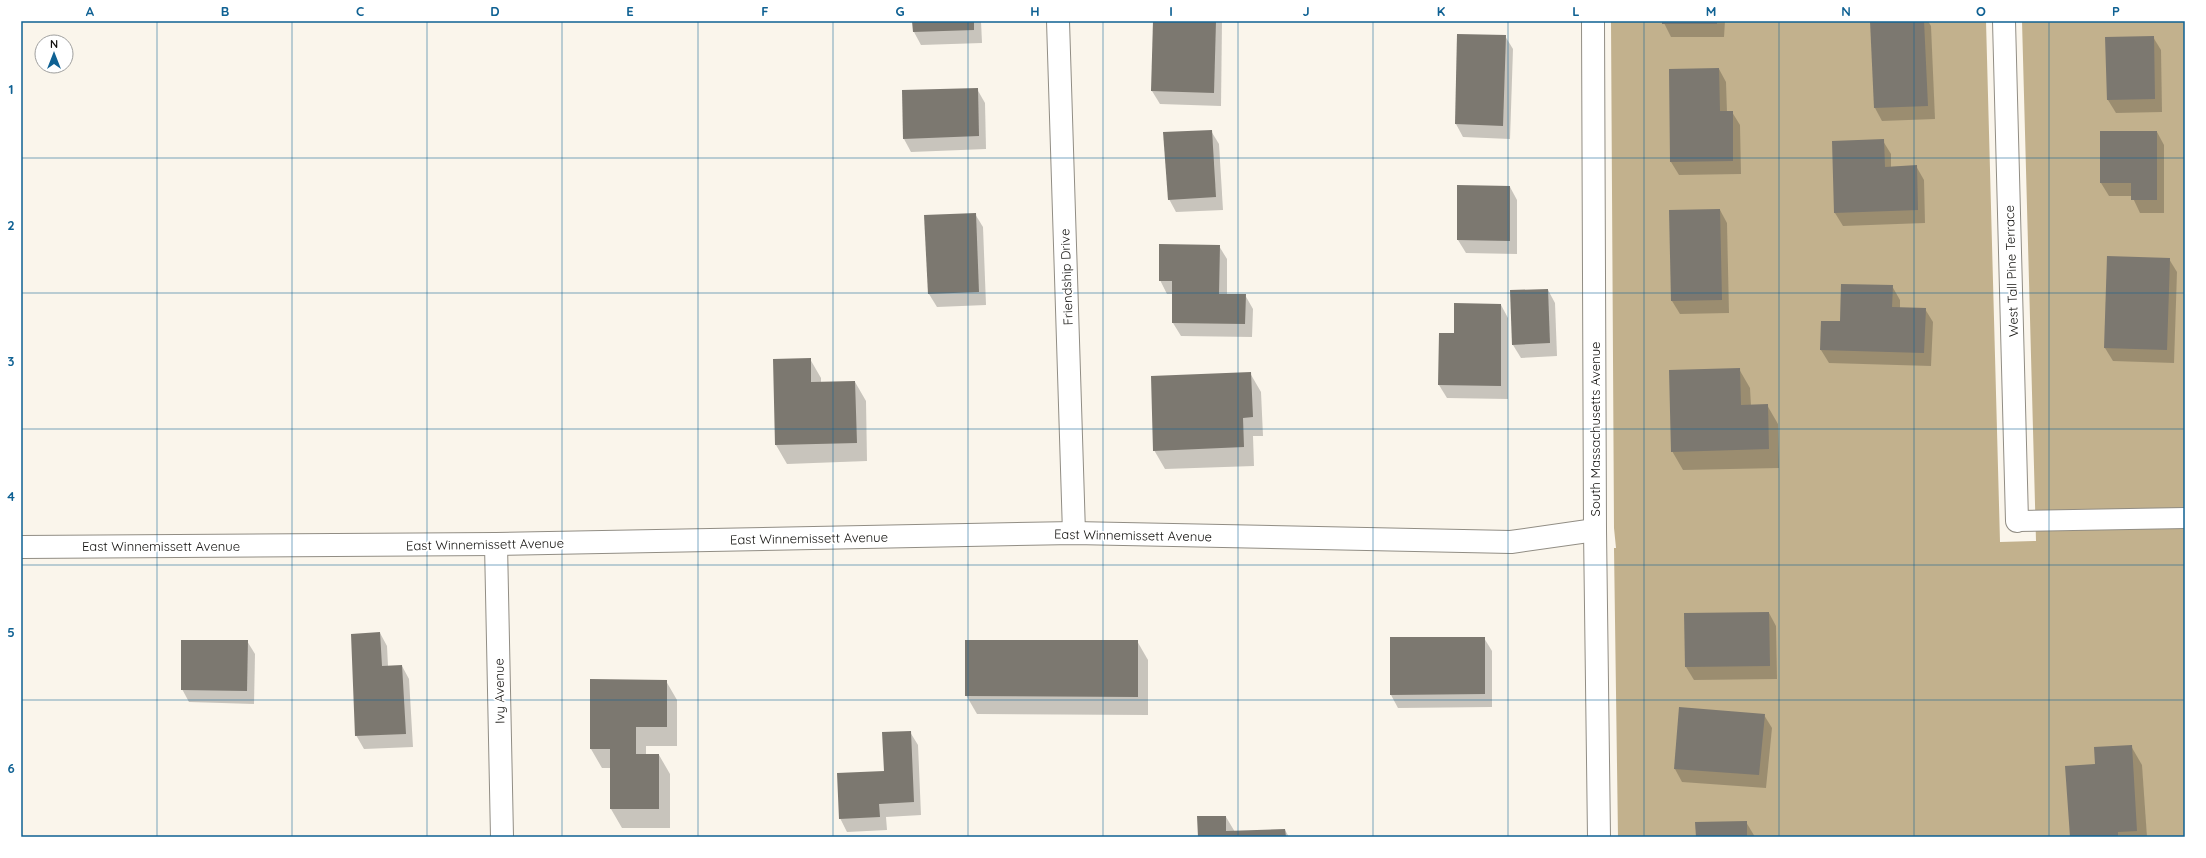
<svg xmlns="http://www.w3.org/2000/svg" width="2206" height="858" viewBox="0 0 2206 858" font-family="Quicksand,sans-serif">
<style>
.forest{fill:#c2b18d}
.shadow{fill:#0003}
.building{fill:#7c7870}
.lines{fill:none;stroke-linecap:round;stroke-linejoin:round}
.service-casing{stroke:#918d84;stroke-width:22}
.minor-casing{stroke:#918d84;stroke-width:24}
.service{stroke:#fff;stroke-width:20}
.minor{stroke:#fff;stroke-width:22}
.grid{fill:none;stroke:#0f6193;stroke-width:1;stroke-opacity:0.55}
.labels{text-anchor:middle;stroke-width:3.5;stroke-linejoin:round;paint-order:stroke}
.street-label{font-size:13px;fill:#12110e;stroke:#fff}
.neatline{fill:none;stroke:#0f6193;stroke-width:1.5}
.grid-label{font-size:13px;text-anchor:middle;font-weight:bold;fill:#0f6193}
</style>
<rect width="100%" height="100%" fill="#faf5eb"/>
<polygon class="forest" points="1611,21 1986,21 2000,542 2036,541 2022,21 2185,21 2185,837 1618,837 1614,548 1616,548 1614,528"/>
<g class="shadow">
<polygon points="913,21 981,21 982,43 921,45 914,32"/>
<polygon points="1154,21 1222,21 1221,106 1160,104 1152,91"/>
<polygon points="1663,21 1725,21 1724,37 1671,37"/>
<polygon points="1871,21 1928,21 1931,26 1935,119 1882,121 1875,108"/>
<polygon points="1458,35 1505,36 1513,49 1510,139 1463,137 1456,124"/>
<polygon points="2153,37 2161,50 2162,112 2116,113 2108,100 2106,38"/>
<polygon points="1719,69 1726,82 1727,112 1732,112 1740,125 1741,174 1679,175 1671,162 1670,70"/>
<polygon points="977,89 985,103 986,149 911,152 904,139"/>
<polygon points="1211,131 1219,144 1223,210 1176,212 1169,199"/>
<polygon points="2101,132 2157,132 2164,145 2164,213 2140,213 2132,196 2109,196 2101,183"/>
<polygon points="1883,141 1891,154 1891,167 1916,166 1924,180 1925,223 1843,226 1835,213 1833,142"/>
<polygon points="1458,186 1510,187 1517,200 1517,254 1466,253 1458,240"/>
<polygon points="1720,210 1727,223 1729,313 1680,314 1672,301"/>
<polygon points="975,214 983,227 986,305 937,307 929,294 925,216"/>
<polygon points="1219,246 1227,259 1227,295 1245,295 1253,309 1252,337 1181,336 1173,323 1173,294 1167,294 1160,280"/>
<polygon points="2169,259 2177,272 2174,363 2113,361 2105,348"/>
<polygon points="1892,286 1900,300 1900,308 1925,309 1933,322 1931,366 1829,363 1821,350 1841,322"/>
<polygon points="1548,290 1555,303 1557,356 1521,358 1513,345"/>
<polygon points="1501,305 1508,318 1508,399 1447,398 1439,385 1455,334"/>
<polygon points="810,359 821,378 821,383 855,382 866,401 867,461 787,464 776,445"/>
<polygon points="1739,369 1750,388 1751,406 1767,405 1778,424 1779,468 1683,470 1672,451"/>
<polygon points="1250,373 1261,392 1263,436 1253,436 1254,466 1165,469 1154,450"/>
<polygon points="1769,613 1776,626 1777,679 1694,680 1686,667 1685,614"/>
<polygon points="380,633 387,646 388,666 402,666 409,679 413,747 364,749 356,735"/>
<polygon points="1484,638 1492,651 1492,707 1398,708 1391,695"/>
<polygon points="247,641 255,654 254,704 189,702 182,689"/>
<polygon points="1137,641 1148,660 1148,715 977,714 966,695"/>
<polygon points="666,681 677,700 677,746 646,746 646,755 659,755 670,774 670,828 622,828 611,809 611,768 602,768 591,749"/>
<polygon points="1764,715 1772,728 1766,788 1682,782 1675,769"/>
<polygon points="910,732 918,745 921,815 886,817 887,830 847,832 840,818 885,772"/>
<polygon points="2131,746 2142,765 2147,837 2071,837 2096,765"/>
<polygon points="1226,817 1235,832 1285,830 1289,837 1199,837"/>
<polygon points="1746,822 1755,837 1697,837"/>
</g>
<g class="building">
<polygon points="912,21 974,21 974,30 913,32"/>
<polygon points="1153,21 1216,21 1214,93 1151,91"/>
<rect x="1662" y="21" width="55" height="3"/>
<polygon points="1870,21 1924,21 1928,106 1874,108"/>
<polygon points="1457,34 1506,35 1503,126 1455,124"/>
<polygon points="2154,36 2155,99 2107,100 2105,37"/>
<polygon points="1719,68 1720,111 1733,111 1733,161 1670,162 1669,69"/>
<polygon points="978,88 979,136 903,139 902,90"/>
<polygon points="1212,130 1216,197 1168,200 1163,132"/>
<polygon points="2100,131 2157,131 2157,200 2131,200 2131,183 2100,183"/>
<polygon points="1884,139 1885,167 1917,165 1918,210 1834,213 1832,141"/>
<polygon points="1457,185 1510,186 1510,241 1457,240"/>
<polygon points="1720,209 1722,300 1671,301 1669,210"/>
<polygon points="976,213 979,292 928,294 924,215"/>
<polygon points="1159,244 1220,245 1219,294 1246,294 1245,324 1172,323 1172,281 1159,281"/>
<polygon points="2107,256 2170,258 2167,350 2104,348"/>
<polygon points="1841,284 1893,285 1892,307 1926,308 1924,353 1820,350 1821,321 1840,321"/>
<polygon points="1548,289 1550,343 1512,345 1510,290"/>
<polygon points="1454,303 1501,304 1501,386 1438,385 1439,333 1454,333"/>
<polygon points="811,358 811,382 855,381 857,443 775,445 773,359"/>
<polygon points="1740,368 1741,405 1768,404 1769,449 1671,452 1669,370"/>
<polygon points="1251,372 1253,417 1243,418 1244,447 1153,451 1151,376"/>
<polygon points="1769,612 1770,666 1685,667 1684,613"/>
<polygon points="380,632 382,666 402,665 406,734 355,736 351,634"/>
<polygon points="1390,637 1485,637 1485,694 1390,695"/>
<polygon points="181,640 248,640 247,691 181,690"/>
<polygon points="965,640 1138,640 1138,697 965,696"/>
<polygon points="590,679 667,680 667,727 636,727 636,754 659,754 659,809 610,809 610,749 590,749"/>
<polygon points="1679,707 1765,714 1759,775 1674,769"/>
<polygon points="911,731 914,802 879,804 880,817 839,819 837,773 884,771 882,732"/>
<polygon points="2132,745 2137,831 2118,832 2118,837 2070,837 2065,766 2095,764 2094,747"/>
<polygon points="1197,816 1226,816 1226,831 1285,829 1286,837 1198,837"/>
<polygon points="1747,821 1747,837 1696,837 1695,822"/>
</g>
<g class="lines">
<defs>
<polyline id="service" points="2017,521 2185,518"/>
<g id="minor">
<polyline points="1058,21 1074,533"/>
<polyline points="1593,21 1595,530 1599,837"/>
<polyline points="2004,21 2017,521"/>
<polyline points="496,544 502,837"/>
<polyline points="21,547 496,544 1074,533 1511,542 1595,530"/>
</g>
</defs>
<use href="#service" class="service-casing"/>
<use href="#minor" class="minor-casing"/>
<use href="#service" class="service"/>
<use href="#minor" class="minor"/>
</g>
<path class="grid" d="M157,21V837M292,21V837M427,21V837M562,21V837M698,21V837M833,21V837M968,21V837M1103,21V837M1238,21V837M1373,21V837M1508,21V837M1644,21V837M1779,21V837M1914,21V837M2049,21V837M21,158H2185M21,293H2185M21,429H2185M21,565H2185M21,700H2185"/>
<g class="labels">
<g class="street-label">
<text transform="translate(2011 271) rotate(-92)" y="5">West Tall Pine Terrace</text>
<text transform="translate(1066 277) rotate(-92)" y="5">Friendship Drive</text>
<text transform="translate(1595 429) rotate(-90)" y="5">South Massachusetts Avenue</text>
<text transform="translate(1133 535) rotate(1)" y="5">East Winnemissett Avenue</text>
<text transform="translate(809 538) rotate(-1)" y="5">East Winnemissett Avenue</text>
<text transform="translate(485 544) rotate(-1)" y="5">East Winnemissett Avenue</text>
<text x="161" y="551">East Winnemissett Avenue</text>
<text transform="translate(499 691) rotate(-91)" y="5">Ivy Avenue</text>
</g>
</g>
<rect width="2206" height="858" fill="none" stroke="#ffffff" stroke-width="44"/>
<g transform="translate(54 54)"><circle r="19" fill="#ffffff" stroke="#a0a09f"/>
<path d="M0-3L7 15L0 10L-7 15Z" fill="#0f6193"/>
<text y="-6" font-size="11" font-weight="bold" text-anchor="middle" fill="#12110e">N</text>
</g>
<rect x="22" y="22" width="2162" height="814" class="neatline"/>
<g class="grid-label">
<text x="90" y="16">A</text>
<text x="225" y="16">B</text>
<text x="360" y="16">C</text>
<text x="495" y="16">D</text>
<text x="630" y="16">E</text>
<text x="765" y="16">F</text>
<text x="900" y="16">G</text>
<text x="1035" y="16">H</text>
<text x="1171" y="16">I</text>
<text x="1306" y="16">J</text>
<text x="1441" y="16">K</text>
<text x="1576" y="16">L</text>
<text x="1711" y="16">M</text>
<text x="1846" y="16">N</text>
<text x="1981" y="16">O</text>
<text x="2116" y="16">P</text>
<text x="11" y="94">1</text>
<text x="11" y="230">2</text>
<text x="11" y="366">3</text>
<text x="11" y="501">4</text>
<text x="11" y="637">5</text>
<text x="11" y="773">6</text>
</g>
</svg>
